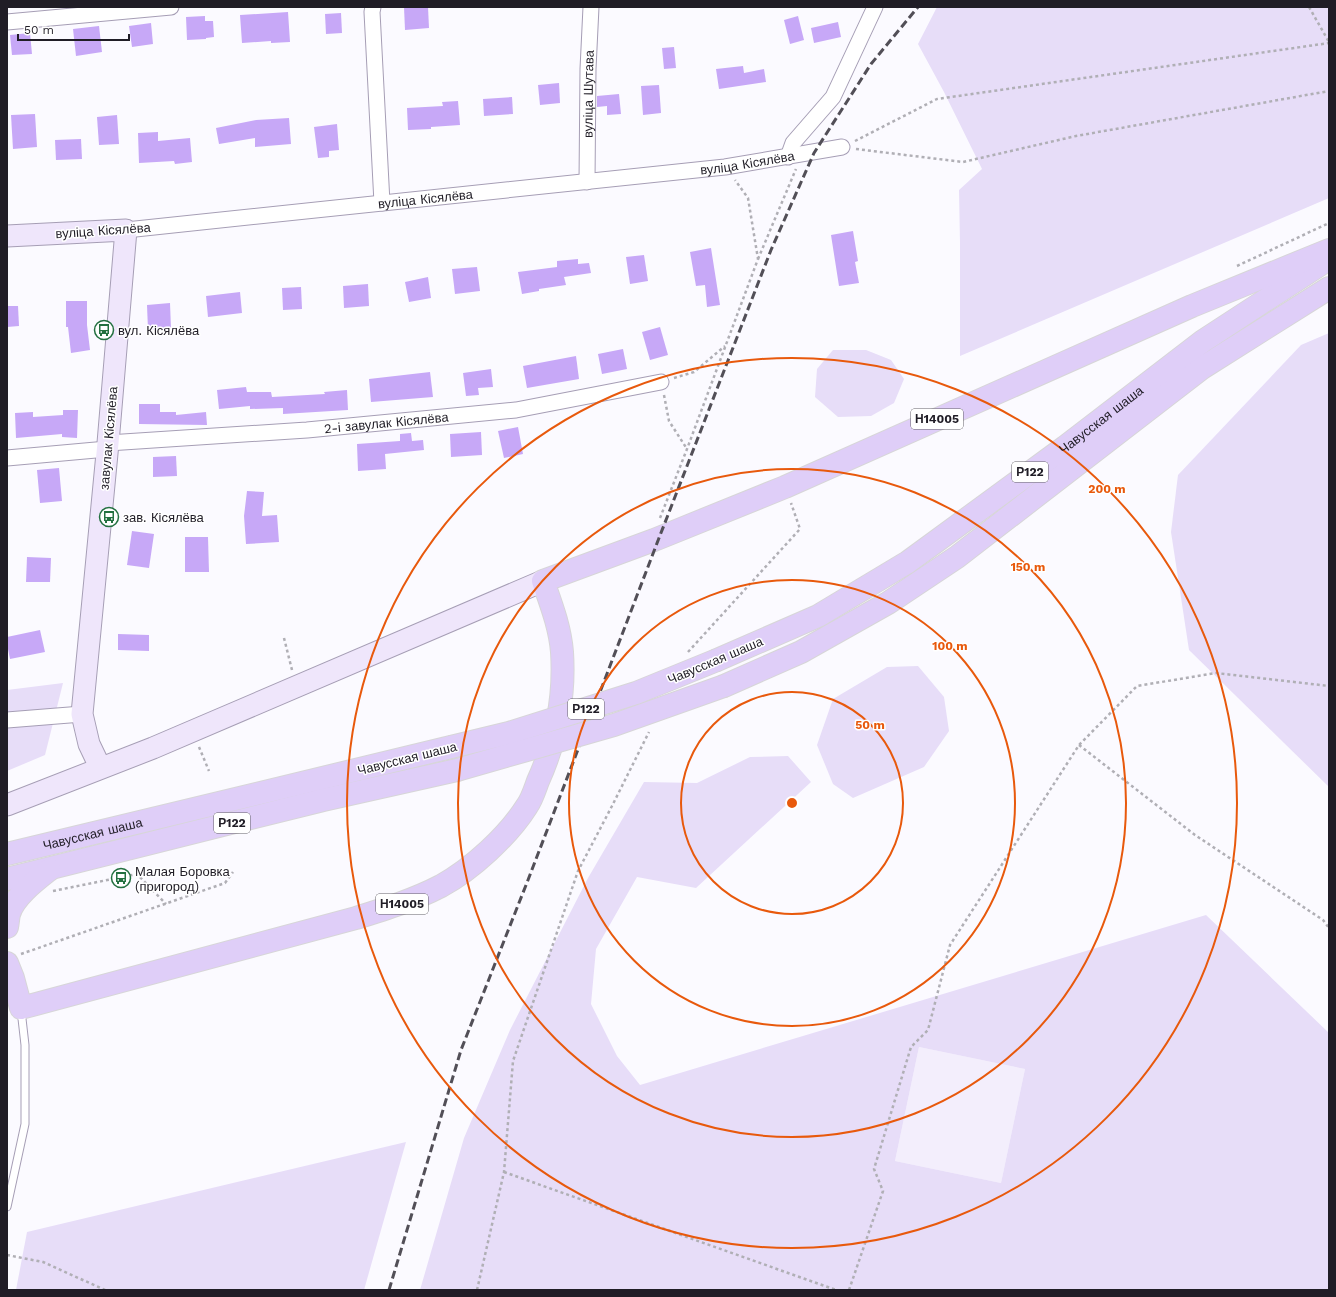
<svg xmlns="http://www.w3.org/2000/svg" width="1336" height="1297" viewBox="0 0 1336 1297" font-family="'Work Sans',sans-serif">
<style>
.built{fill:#f3eefc}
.green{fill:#e7ddf8;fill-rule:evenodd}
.building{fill:#c7a8f7}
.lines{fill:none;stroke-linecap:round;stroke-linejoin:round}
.lane-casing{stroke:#a69eb5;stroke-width:9}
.street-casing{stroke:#a69eb5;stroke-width:17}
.secondary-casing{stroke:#a69eb5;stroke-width:23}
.primary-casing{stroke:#d7d6d8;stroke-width:24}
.path{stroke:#b0afb5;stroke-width:2.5;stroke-dasharray:3 3;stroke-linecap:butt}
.lane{stroke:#fff;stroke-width:7}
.street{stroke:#fff;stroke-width:15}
.secondary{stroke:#efe6fb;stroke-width:21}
.primary{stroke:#dfcef8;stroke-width:22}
.rail{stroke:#524f57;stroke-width:3;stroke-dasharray:8 4;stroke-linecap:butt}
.primary-bridge-casing{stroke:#d7d6d8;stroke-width:24;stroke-linecap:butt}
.primary-bridge{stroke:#dfcef8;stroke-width:22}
.ring{fill:none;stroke:#e8590c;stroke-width:2}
.labels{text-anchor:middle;stroke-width:3;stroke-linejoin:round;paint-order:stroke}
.shield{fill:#fff;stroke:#636167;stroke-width:1}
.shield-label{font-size:12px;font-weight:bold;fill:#201d26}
.street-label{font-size:13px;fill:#201d26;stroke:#fff}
.poi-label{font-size:13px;fill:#201d26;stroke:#fff;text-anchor:start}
.centre{fill:#e8590c;stroke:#fff;stroke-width:2}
.ring-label{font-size:12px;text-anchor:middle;font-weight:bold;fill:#e8590c;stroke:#fff;stroke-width:3;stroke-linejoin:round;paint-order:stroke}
</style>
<rect width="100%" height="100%" fill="#fbfaff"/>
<polygon class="built" points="919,1047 1025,1069 1001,1183 895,1161"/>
<g class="green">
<polygon points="937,7 1329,7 1329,198 960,356 960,243 959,190 982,169 944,92 918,44"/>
<polygon points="1329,333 1329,787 1189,650 1171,532 1178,475 1301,345"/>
<polygon points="833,350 866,350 891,360 904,379 894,403 871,416 838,417 815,397 817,369"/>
<polygon points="918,666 944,697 949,731 924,767 853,798 833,784 817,745 833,699 887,667"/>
<polygon points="63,683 45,755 7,771 7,690"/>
<path d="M788,756L811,782L696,888L637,877L596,949L591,1004L617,1056L640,1085L1206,915L1329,1033V1290H420L464,1138L510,1030L588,878L644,782L697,783L750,757ZM919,1047L1025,1069L1001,1183L895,1161Z"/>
<polygon points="406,1142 364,1290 16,1290 27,1232"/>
</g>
<g class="building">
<polygon points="404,7 428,7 429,28 405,30"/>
<polygon points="288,12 290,42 271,43 271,41 242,43 240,15"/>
<polygon points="341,13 342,33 326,34 325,14"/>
<polygon points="205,16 205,21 213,21 214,37 206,38 206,39 187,40 186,17"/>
<polygon points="798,16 804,40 790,44 784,20"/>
<polygon points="838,22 841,37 814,43 811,28"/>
<polygon points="151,23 153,44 132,47 129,26"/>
<polygon points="99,26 102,52 76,56 73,29"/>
<polygon points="30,33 32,54 12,55 10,35"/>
<polygon points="674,47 676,68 664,69 662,48"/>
<polygon points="743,66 744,73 764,69 766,82 719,89 716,69"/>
<polygon points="559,83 560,103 540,105 538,85"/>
<polygon points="659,85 661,113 643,115 641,86"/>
<polygon points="619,94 621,114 607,115 607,106 597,107 597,96"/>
<polygon points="512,97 513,114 484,116 483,99"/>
<polygon points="458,101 460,125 431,127 431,129 408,130 407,108 443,106 442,102"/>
<polygon points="35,114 37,147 13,149 11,115"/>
<polygon points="117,115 119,144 99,145 97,117"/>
<polygon points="289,118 291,144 255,147 255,138 219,144 216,128 256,120"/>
<polygon points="337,124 339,150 329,151 329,157 318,158 314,127"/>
<polygon points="158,132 158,141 190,138 192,162 175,164 174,161 139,163 138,133"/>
<polygon points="81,139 82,159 56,160 55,140"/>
<polygon points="853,231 858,261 855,262 859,283 839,286 831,235"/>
<polygon points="711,248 720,305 707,307 705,285 696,286 690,252"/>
<polygon points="644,255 648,281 630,284 626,257"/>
<polygon points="578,259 578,264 589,263 591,273 564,277 566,285 539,289 539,291 522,294 518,272 557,267 557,261"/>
<polygon points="477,267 480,291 455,294 452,269"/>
<polygon points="428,277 431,298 409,302 405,282"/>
<polygon points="368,284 369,306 344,308 343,286"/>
<polygon points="301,287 302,309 283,310 282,288"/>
<polygon points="240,292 242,313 208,317 206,296"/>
<polygon points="66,301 87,301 87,325 90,350 71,353 68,327 66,327"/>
<polygon points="170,303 171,329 148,330 147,305"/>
<polygon points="7,306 18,306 19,326 7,327"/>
<polygon points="660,327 668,355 650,360 642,332"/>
<polygon points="623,349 627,369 602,374 598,354"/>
<polygon points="576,356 579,379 527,388 523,366"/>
<polygon points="491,369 493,387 478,388 479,395 466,396 463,373"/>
<polygon points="430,372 433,397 371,402 369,379"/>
<polygon points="246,387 247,392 271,392 272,397 325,394 324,392 347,390 348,410 283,414 283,408 250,409 250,406 219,409 217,390"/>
<polygon points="139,404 160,404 160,412 176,412 176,415 206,412 207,425 139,424"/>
<polygon points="63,410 78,410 77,438 62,437 62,434 16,438 15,413 33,412 33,417 63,415"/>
<polygon points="518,427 523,454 504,458 498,431"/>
<polygon points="481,432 482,455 451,457 450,434"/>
<polygon points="411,433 412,441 423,440 424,450 385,454 386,469 358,471 357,444 400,441 400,434"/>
<polygon points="176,456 177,476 153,477 153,457"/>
<polygon points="59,468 62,501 40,503 37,470"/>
<polygon points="247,491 264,492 262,516 277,515 279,542 246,544 244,516"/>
<polygon points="132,531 154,534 149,568 127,565"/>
<polygon points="185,537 208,537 209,572 185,572"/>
<polygon points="27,557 51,558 50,582 26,582"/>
<polygon points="40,630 45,652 10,659 7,644 7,637"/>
<polygon points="118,634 149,635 149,651 118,650"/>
</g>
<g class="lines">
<defs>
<polyline id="lane" points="7,1207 25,1124 25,1045 21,1010"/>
<g id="street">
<polyline points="373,7 372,12 382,203"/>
<polyline points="7,22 171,7"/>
<polyline points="788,157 793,143 833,97 875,7"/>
<path id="s1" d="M587,182L588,69L591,7"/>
<path id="s2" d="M126,230L725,167L842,147"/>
<path id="s3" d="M108,443L307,430L516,410L661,382"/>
<polyline points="7,458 107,449"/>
<polyline points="7,720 82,714"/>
</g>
<g id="secondary">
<polyline points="7,236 126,230 108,443 82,714 89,744 100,767"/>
<polyline points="7,805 153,748 543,581"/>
</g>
<g id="primary">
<path id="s4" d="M717,660L818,616L908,562L1065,447L1203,341L1321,264"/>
<polyline points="724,686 801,652 888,603 957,557 1202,368 1329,288"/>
<path id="s5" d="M7,854L451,747"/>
<polyline points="7,879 323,800 457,770"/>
<path d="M7,927C8,923 8,918 9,914C14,897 35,881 49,870"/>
<path d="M7,963L13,978L21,1008L356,918C385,909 414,900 441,886C472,869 508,836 527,806C532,799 535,789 538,781C557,739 565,698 562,652C560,627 551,604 543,581L654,540L785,487L1192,306L1329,250"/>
</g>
</defs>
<use href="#lane" class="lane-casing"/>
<use href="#street" class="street-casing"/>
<use href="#secondary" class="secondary-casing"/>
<use href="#primary" class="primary-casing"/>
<g class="path">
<polyline points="1309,7 1329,42"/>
<polyline points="855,141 937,99 1329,43"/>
<polyline points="856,149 963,162 1076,136 1329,91"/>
<polyline points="758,259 796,169"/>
<polyline points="1237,266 1329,223"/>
<polyline points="674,378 694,372 725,346"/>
<polyline points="664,395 669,421 687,449"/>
<polyline points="660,518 687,449 758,259 748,198 735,180"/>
<polyline points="284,638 292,670"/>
<polyline points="688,652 800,529 791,503"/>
<polyline points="1079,745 1195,835 1323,920 1329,928"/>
<polyline points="199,747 209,771"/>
<polyline points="53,891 137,874 166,904"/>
<polyline points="21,954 225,883 233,872"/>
<polyline points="504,1172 836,1290"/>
<polyline points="7,1255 43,1262 105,1290"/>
<polyline points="477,1290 504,1172 513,1061 578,871 612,806 649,732"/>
<polyline points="849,1290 883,1191 874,1169 911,1047 928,1030 950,945 1079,745 1137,686 1216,673 1329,686"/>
</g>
<use href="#lane" class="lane"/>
<use href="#street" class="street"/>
<use href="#secondary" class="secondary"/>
<use href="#primary" class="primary"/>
<polyline class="rail" points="389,1290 461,1050 528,880 659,538 771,250 814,153 871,64 918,7"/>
<defs>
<g id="primary-bridge">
<polyline points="451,747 509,733 636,693 717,660"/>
<polyline points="457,770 614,725 724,686"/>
</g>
</defs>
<use href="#primary-bridge" class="primary-bridge-casing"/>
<use href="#primary-bridge" class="primary-bridge"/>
</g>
<g class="ring">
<circle cx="792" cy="803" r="111"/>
<circle cx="792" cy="803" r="223"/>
<circle cx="792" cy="803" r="334"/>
<circle cx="792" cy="803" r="445"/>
</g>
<defs>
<symbol id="bus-ring" viewBox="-11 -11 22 22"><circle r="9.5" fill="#fff" stroke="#237040" stroke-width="1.5"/><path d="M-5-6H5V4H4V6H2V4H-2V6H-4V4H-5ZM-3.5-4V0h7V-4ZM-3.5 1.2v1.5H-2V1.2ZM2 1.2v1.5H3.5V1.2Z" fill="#237040"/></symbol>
</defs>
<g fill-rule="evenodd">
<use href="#bus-ring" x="93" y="319" width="22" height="22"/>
<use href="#bus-ring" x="98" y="506" width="22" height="22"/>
<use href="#bus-ring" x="110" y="867" width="22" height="22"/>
</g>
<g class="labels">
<g class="shield">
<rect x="911" y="409" width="52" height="20" rx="3"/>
<rect x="1012" y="462" width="36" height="20" rx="3"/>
<rect x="568" y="699" width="36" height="20" rx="3"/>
<rect x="214" y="813" width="36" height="20" rx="3"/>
<rect x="376" y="894" width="52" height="20" rx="3"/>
</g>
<g class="shield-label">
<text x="937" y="423">Н14005</text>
<text x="1030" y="476">Р122</text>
<text x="586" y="713">Р122</text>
<text x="232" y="827">Р122</text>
<text x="402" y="908">Н14005</text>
</g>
<g class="street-label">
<text dy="5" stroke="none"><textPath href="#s1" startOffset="88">вуліца Шутава</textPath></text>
<text dy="5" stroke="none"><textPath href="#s2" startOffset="625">вуліца Кісялёва</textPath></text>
<text dy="5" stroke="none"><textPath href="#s2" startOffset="301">вуліца Кісялёва</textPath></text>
<text transform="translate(103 230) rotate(-4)" y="5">вуліца Кісялёва</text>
<text dy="5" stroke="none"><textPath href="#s4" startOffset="455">Чавусская шаша</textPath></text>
<text dy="5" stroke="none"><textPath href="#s3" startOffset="279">2-і завулак Кісялёва</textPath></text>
<text transform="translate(108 438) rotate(-85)" y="5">завулак Кісялёва</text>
<text transform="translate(715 660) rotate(-23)" y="5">Чавусская шаша</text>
<text transform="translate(407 758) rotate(-14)" y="5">Чавусская шаша</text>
<text dy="5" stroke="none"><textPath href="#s5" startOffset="88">Чавусская шаша</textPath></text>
</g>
<g class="poi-label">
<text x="118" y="335">вул. Кісялёва</text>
<text x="123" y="522">зав. Кісялёва</text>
<text x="135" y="876">Малая Боровка<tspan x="135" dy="15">(пригород)</tspan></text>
</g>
</g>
<circle cx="792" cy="803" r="6" class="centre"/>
<g class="ring-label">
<text x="1107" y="493">200 m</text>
<text x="1028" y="571">150 m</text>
<text x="950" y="650">100 m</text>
<text x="870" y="729">50 m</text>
</g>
<rect width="1336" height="1297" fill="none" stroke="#201d26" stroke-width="16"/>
<path d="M18 34v6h111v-6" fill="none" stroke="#201d26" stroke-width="2"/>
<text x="24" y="34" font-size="12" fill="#201d26" stroke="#ffffff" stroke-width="3" paint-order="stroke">50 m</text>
</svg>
